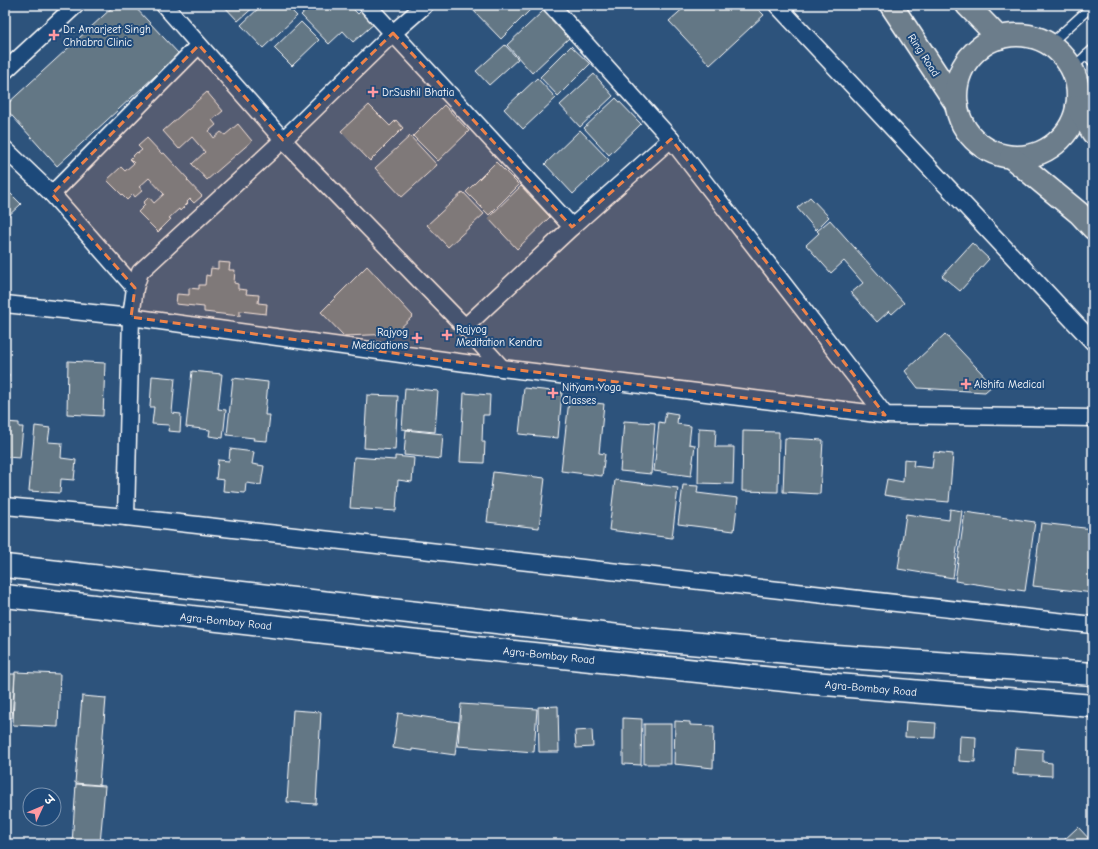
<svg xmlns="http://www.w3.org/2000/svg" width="1098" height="849" viewBox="0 0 1098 849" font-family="'Comic Neue','Playpen Sans Deva',sans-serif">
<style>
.built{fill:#3e5e7f}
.building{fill:#647785;stroke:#fff}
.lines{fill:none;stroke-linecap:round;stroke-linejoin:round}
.lane-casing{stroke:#fff;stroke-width:11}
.street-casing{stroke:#fff;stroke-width:19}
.secondary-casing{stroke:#fff;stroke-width:25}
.highway-casing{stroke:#fff;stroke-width:25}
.lane{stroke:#1f4a7a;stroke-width:8}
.street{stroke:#1f4a7a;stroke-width:16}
.secondary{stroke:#1f4a7a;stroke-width:22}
.highway{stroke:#6c7d8b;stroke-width:22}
.marked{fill:#ee8249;fill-opacity:0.2;stroke:#ee8249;stroke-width:3;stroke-dasharray:8 5;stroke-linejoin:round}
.poi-dot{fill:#ff9aa2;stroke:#1f4a7a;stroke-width:1.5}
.labels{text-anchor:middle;stroke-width:4;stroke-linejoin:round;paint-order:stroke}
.poi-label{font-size:11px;fill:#fff;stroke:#1f4a7a;text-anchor:start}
.street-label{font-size:11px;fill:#fff;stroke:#1f4a7a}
</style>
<rect width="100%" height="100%" fill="#2d537c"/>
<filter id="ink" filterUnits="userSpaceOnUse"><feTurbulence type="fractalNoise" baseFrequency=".025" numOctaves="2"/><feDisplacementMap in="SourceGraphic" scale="8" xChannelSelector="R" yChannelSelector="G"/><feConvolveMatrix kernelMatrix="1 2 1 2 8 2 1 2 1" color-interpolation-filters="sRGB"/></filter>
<g filter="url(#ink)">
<polygon class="built" points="1014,5 1052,5 1049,7 1018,9"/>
<g class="building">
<polygon points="115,5 133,5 179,54 57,166 5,108 5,106"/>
<polygon points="223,5 256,5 238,21"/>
<polygon points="262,5 286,5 297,16 263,48 241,25"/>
<polygon points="294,5 308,5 301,12"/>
<polygon points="312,5 349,5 358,14 363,9 376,22 353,42 343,31 329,44 301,15"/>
<polygon points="476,5 530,5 532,8 501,39 472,9"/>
<polygon points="687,5 754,5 764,15 710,65 669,21"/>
<polygon points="543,11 569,38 532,73 507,45"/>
<polygon points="301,22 319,40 292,66 274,48"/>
<polygon points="505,45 518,59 489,85 476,71"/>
<polygon points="571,46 590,64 558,96 540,77"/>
<polygon points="594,74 613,96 580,127 560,105"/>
<polygon points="537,78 556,98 523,129 504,109"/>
<polygon points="207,92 223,111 212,120 216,125 209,131 214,138 221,132 225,135 238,124 252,141 207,180 192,164 205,152 192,137 179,149 163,131"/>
<polygon points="616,98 641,124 609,155 584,128"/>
<polygon points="369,105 390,126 396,120 403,128 370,161 341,131"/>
<polygon points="444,105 469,131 438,161 413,136"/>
<polygon points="580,130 609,160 573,194 545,164"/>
<polygon points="410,136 437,165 402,197 375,168"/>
<polygon points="147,138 162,154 164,153 188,179 187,180 202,196 194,203 190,199 187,202 188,203 180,211 179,209 169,218 171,219 158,232 138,212 145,205 143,203 149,197 154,203 164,194 149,178 139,187 143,190 135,197 133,194 127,200 107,180 121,167 125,171 134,163 130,159 137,152 138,153 142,150 138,146"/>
<polygon points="496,162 519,185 489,215 466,192"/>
<polygon points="521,186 550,217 517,249 488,218"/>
<polygon points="5,188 21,204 5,219"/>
<polygon points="463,192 484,214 448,247 427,225"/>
<polygon points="810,197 829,217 816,230 797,208"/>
<polygon points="830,220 904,303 892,314 889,311 877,322 851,293 863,283 844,261 831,273 806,245 819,233 817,231"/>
<polygon points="972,243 989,259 960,291 942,276"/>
<polygon points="218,262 230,263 229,270 235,270 234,283 238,284 238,289 247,290 246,294 259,295 258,303 267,304 266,314 240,311 240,316 204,312 204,307 176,304 177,294 189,295 189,288 199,289 199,285 205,285 206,275 210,276 211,268 218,269"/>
<polygon points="367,266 413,316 394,334 344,336 321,312"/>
<polygon points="945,334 993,385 985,392 918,388 905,371"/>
<polygon points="68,361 105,363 103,416 67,414"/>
<polygon points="192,371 222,374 218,409 226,410 223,438 209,436 210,430 186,427"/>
<polygon points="5,373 9,374 5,406"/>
<polygon points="152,376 175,378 172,413 181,414 180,432 168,431 169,425 152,424 154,407 150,407"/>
<polygon points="233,378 268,382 265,415 270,415 267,441 253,440 254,438 227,435"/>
<polygon points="405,388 438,391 435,432 402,429"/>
<polygon points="524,388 562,392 558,438 519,434"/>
<polygon points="464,393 490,395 489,415 483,415 482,442 485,442 484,463 460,462"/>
<polygon points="367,395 398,396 395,450 364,448"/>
<polygon points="569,400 604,404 599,453 605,454 602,476 561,471"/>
<polygon points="666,412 678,414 677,424 691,426 689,444 695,445 691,476 654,471 659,422 664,423"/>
<polygon points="624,421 655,423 651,474 620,471"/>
<polygon points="5,422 19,423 19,427 23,427 20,458 5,457"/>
<polygon points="35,426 50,428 48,442 62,443 61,458 76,460 74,480 61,479 60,493 29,491"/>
<polygon points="699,428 716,429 715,447 734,447 733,484 698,483"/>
<polygon points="406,430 443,434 441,459 404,455"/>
<polygon points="743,431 779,432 778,492 742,491"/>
<polygon points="785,438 823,440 820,494 783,492"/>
<polygon points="230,449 254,452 252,464 264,466 261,485 246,483 245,493 223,491 224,480 216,479 218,460 229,461"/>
<polygon points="934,452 953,454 949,502 902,498 884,495 887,479 903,482 904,459 914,460 913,466 932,468"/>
<polygon points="395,456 414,458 412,482 398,480 396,511 350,508 354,457 395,460"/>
<polygon points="493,472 545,478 539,528 487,522"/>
<polygon points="615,480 678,488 672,538 609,530"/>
<polygon points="683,485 698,486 697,493 738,498 734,531 678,524"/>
<polygon points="950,509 962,511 953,578 898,569 906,514 949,520"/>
<polygon points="965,512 1035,522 1025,591 955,581"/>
<polygon points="1041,523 1093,529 1093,593 1033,586"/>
<polygon points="15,672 60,674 58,727 13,725"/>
<polygon points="5,674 15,674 12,718 5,718"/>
<polygon points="82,696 106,698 99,785 75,783"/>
<polygon points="461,704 537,709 534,752 458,746"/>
<polygon points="558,706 559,752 539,752 538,707"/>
<polygon points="293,710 321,712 316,804 287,802"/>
<polygon points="398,713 459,722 455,755 412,749 412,751 393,748"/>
<polygon points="623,718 642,719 641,765 623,764"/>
<polygon points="675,721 690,722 690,725 714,726 713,768 674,764"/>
<polygon points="906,721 936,723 935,738 905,737"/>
<rect x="644" y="724" width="27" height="40"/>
<polygon points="592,730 593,747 576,748 575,731"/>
<polygon points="960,736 976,737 975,762 959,761"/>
<polygon points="1015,748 1043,750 1043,762 1052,763 1052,776 1013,774"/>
<polygon points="76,784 105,786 100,844 72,844"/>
<polygon points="1078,827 1093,843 1093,844 1065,844 1063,841"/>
</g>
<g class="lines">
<defs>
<g id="lane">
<polyline points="1049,45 1093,5"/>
<polyline points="1086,55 1093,62"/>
<polyline points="1071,69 1093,49"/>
</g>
<g id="street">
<polyline points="164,5 283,140 465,327 502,368"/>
<polyline points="367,5 572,227"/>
<polyline points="551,5 671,139 885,415"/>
<polyline points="777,5 1093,342"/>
<polyline points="5,71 76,5"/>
<polyline points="5,149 52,194 135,288"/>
<polyline points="52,194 199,45"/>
<polyline points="5,304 131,317 502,368 885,415 1093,418"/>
<polyline points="465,327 572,227 671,139"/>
<polyline points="5,506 126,517 1093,625"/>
<polyline points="126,517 131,317 135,288 140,272 283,140 393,33 425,5"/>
</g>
<g id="secondary">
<polyline points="5,566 646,639 821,655 1093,674"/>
<polyline points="5,596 360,636 813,683 1093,706"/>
</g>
<g id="highway">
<polyline points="891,5 957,105"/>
<polyline points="967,5 999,38"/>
<circle cx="1017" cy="96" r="61"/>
<polyline points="1077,106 1093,133"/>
<polyline points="1011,157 1079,213 1093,228"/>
</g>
</defs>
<use href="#lane" class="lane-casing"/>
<use href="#street" class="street-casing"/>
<use href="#secondary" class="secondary-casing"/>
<use href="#highway" class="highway-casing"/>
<use href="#lane" class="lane"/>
<use href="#street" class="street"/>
<use href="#secondary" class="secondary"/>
<use href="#highway" class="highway"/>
</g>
</g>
<path class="marked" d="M393,33L572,227L671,139L885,415L502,368L131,317L135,288L52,194L199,45L283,140Z"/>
<g class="poi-dot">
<path d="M52 29h4v4h4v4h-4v4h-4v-4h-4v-4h4z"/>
<path d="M371 86h4v4h4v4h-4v4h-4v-4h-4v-4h4z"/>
<path d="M445 329h4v4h4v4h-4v4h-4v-4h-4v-4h4z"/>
<path d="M415 332h4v4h4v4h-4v4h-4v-4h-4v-4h4z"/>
<path d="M964 378h4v4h4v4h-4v4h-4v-4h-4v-4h4z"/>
<path d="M551 387h4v4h4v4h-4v4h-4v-4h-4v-4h4z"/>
</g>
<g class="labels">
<g class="poi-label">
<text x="63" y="33">Dr. Amarjeet Singh<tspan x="63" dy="13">Chhabra Clinic</tspan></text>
<text x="382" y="96">Dr.Sushil Bhatia</text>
<text x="456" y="333">Rajyog<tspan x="456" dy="13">Meditation Kendra</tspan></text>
<text x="408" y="336" text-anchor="end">Rajyog<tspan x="408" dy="13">Medications</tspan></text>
<text x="974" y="388">Alshifa Medical</text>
<text x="562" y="391">Nityam Yoga<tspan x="562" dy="13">Classes</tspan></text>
</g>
<g class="street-label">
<text transform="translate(924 55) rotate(57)" y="4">Ring Road</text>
<text transform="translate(226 621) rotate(6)" y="4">Agra-Bombay Road</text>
<text transform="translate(549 655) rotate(6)" y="4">Agra-Bombay Road</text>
<text transform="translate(871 688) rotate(5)" y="4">Agra-Bombay Road</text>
</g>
</g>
<rect width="1098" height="849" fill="none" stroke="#1f4a7a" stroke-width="20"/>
<rect x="10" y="10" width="1078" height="829" fill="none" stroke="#fff" stroke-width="1.5" filter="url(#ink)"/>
<g transform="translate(42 807) rotate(46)"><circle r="19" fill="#1f4a7a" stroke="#7992af"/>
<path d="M0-3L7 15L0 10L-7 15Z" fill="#ff9aa2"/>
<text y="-6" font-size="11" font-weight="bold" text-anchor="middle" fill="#ffffff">उ</text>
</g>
</svg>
